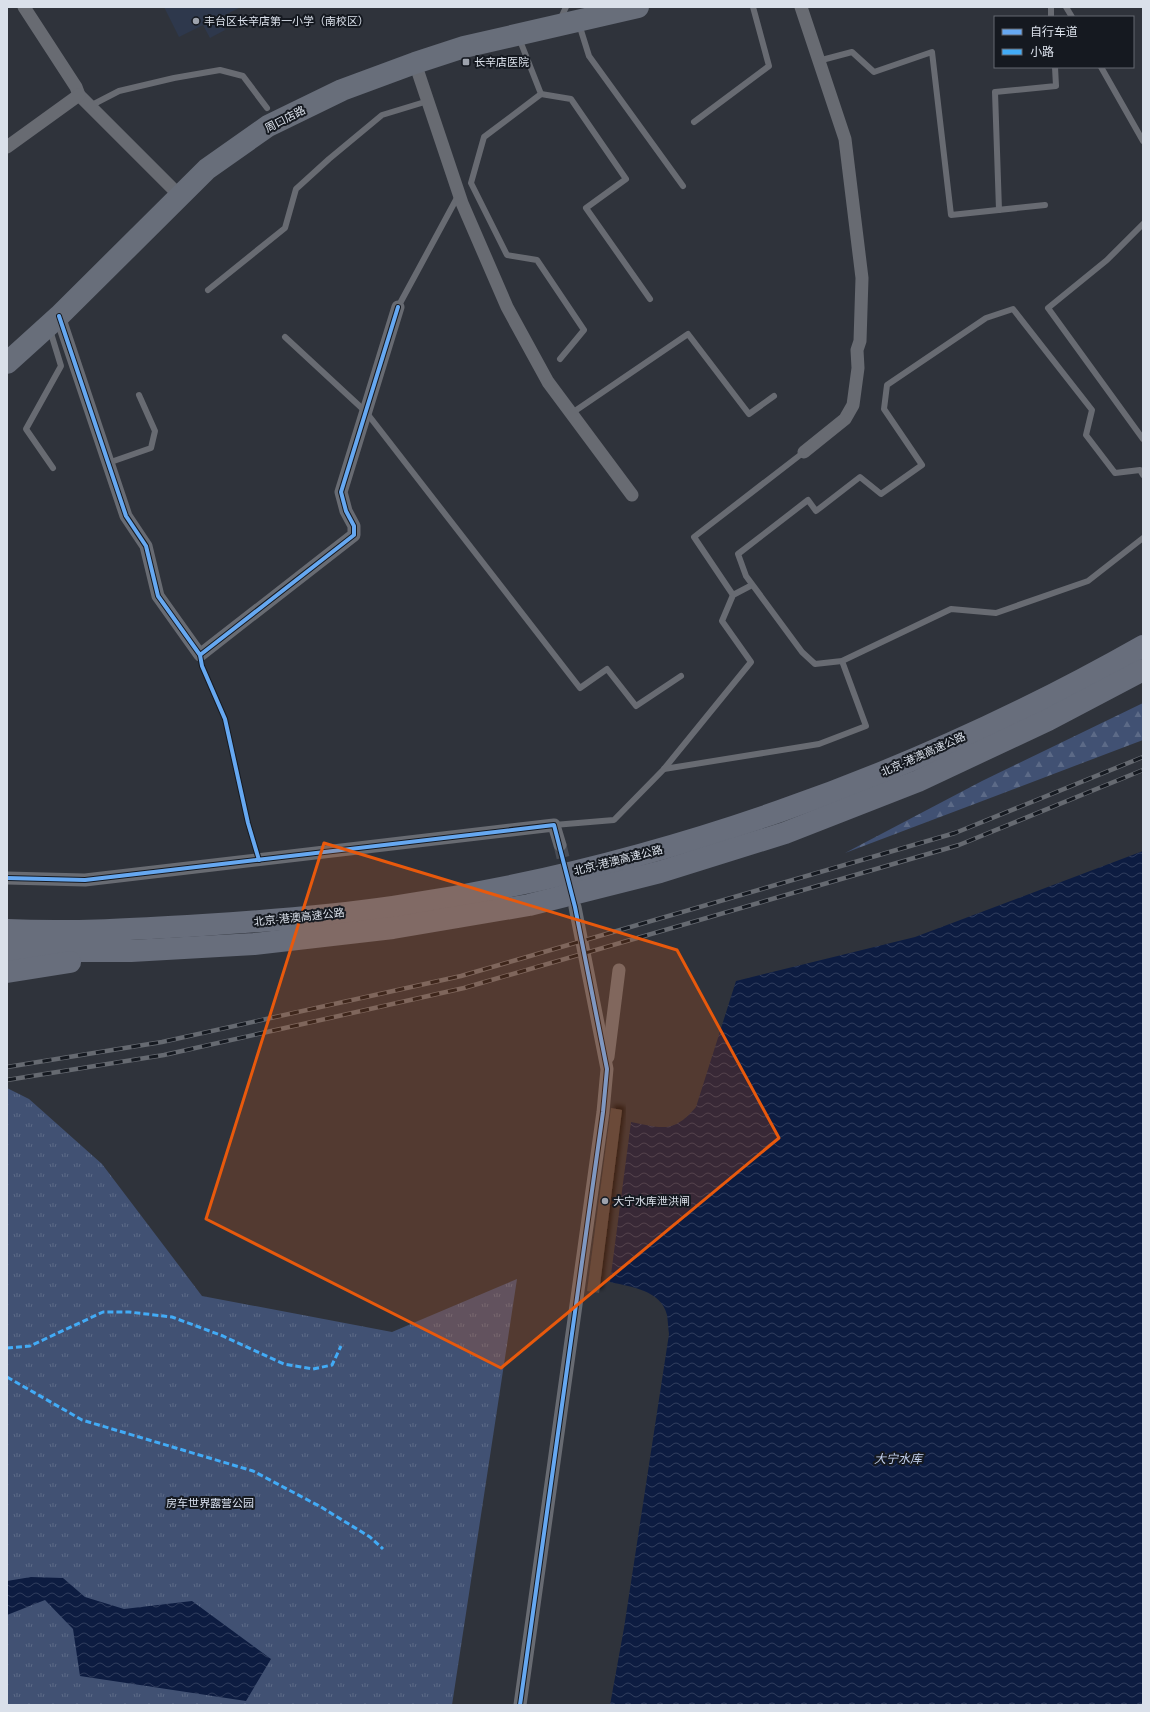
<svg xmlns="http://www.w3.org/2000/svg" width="1150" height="1712" viewBox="0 0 1150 1712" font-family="'Alegreya Sans','Noto Sans SC',sans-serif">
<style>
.built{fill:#2e384c}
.grass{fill:url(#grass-tufts)}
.forest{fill:url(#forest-firs)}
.water{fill:url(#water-waves)}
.building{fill:#4e4644;filter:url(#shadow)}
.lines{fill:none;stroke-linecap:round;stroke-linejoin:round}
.minor-tunnel{stroke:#494d55;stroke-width:13;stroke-dasharray:13 6;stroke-linecap:butt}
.service{stroke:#686b72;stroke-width:6}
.minor{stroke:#686b72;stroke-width:13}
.trunk{stroke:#686e7a;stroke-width:22}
.motorway{stroke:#686e7c;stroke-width:22}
.rail-casing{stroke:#666a71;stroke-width:4.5}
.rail{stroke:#151920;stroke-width:3;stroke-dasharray:9;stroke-linecap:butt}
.quiet{stroke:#42abf6;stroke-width:3;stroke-dasharray:6 3;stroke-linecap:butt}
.cycleway-casing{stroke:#151920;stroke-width:6}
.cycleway{stroke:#66a8f1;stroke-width:4}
.marked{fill:#e8590c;fill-opacity:0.2;stroke:#e8590c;stroke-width:3;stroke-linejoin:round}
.poi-dot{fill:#9ea3ad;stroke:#151920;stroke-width:1.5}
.labels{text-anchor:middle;stroke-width:4;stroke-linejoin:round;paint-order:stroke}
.poi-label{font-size:11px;fill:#dae0ea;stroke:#151920;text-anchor:start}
.street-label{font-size:11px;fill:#dae0ea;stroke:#151920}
.park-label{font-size:11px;fill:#dae2f1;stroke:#151920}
.water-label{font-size:12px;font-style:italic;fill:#c6d4f2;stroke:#151920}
</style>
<defs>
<pattern id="grass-tufts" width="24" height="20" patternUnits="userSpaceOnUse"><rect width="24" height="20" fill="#415173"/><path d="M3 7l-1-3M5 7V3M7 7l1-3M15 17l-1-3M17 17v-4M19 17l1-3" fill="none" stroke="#5c6a87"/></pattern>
<pattern id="forest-firs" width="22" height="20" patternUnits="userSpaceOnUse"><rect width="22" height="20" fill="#415173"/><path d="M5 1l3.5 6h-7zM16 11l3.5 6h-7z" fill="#5c6a87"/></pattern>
<pattern id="water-waves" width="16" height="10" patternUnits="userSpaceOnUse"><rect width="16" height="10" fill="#0d1c41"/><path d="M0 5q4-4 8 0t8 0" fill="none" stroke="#303d5d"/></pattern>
<filter id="shadow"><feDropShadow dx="3.5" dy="-3.5" stdDeviation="2" flood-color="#0009"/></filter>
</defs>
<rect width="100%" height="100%" fill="#2f333b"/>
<polygon class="built" points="164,7 241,7 219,18 225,30 210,38 203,25 179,37"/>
<polygon class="grass" points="7,1088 29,1099 102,1164 202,1296 392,1332 517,1279 452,1705 7,1705"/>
<polygon class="forest" points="1143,703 1143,740 845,853 982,781"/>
<g class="water">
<path d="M1143,851V1705H610L624,1628L669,1334C668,1328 668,1321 667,1315C661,1290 631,1287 610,1282L631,1122C663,1128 673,1134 696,1107L736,981L915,937Z"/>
<polygon points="31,1577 63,1578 85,1597 124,1609 192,1601 271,1659 246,1701 80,1676 73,1629 45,1600 7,1615 7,1581"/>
</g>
<polygon class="building" points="611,1108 622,1110 599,1293 587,1291"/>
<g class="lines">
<polyline class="minor-tunnel" points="560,845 568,878"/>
<g class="service">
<polyline points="1051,7 1051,17"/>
<polyline points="1066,7 1072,17"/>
<polyline points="560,20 566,7"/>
<polyline points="579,24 589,56 683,186"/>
<polyline points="519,38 541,94 484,137 471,183 507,255 537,260 584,330 560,359"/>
<polyline points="818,61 852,52 874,72 932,52 951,215 1045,205"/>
<polyline points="1101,67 1143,141"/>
<polyline points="541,94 571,99 626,179 586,208 650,299"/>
<polyline points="90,106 119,91 174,78 220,70 243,76 267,108"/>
<polyline points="694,122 769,66 753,7"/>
<polyline points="999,210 995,92 1056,86 1055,67"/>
<polyline points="1143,224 1107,260 1048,308 1143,439"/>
<polyline points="208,290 285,228 296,189 329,159 382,115 428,101"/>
<polyline points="398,307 458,196"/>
<polyline points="50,330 61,366 26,429 53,468"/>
<polyline points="285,337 366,412 580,688 607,669 636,706 681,676"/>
<polyline points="572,413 688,334 749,414 774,396"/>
<polyline points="108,463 151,448 155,431 139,395"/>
<polyline points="1143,475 1140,470 1115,473 1086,435 1092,410 1013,309 986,318 887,385 884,409 922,465 881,494 860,477 816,511 808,500 738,554 746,576 802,652 815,664 842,661 951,609 996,613 1088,581 1143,538"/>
<polyline points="733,595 694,537 804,452"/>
<polyline points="664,769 819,744 866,726 842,661"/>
<polyline points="554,825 614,820 664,769 751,662 722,621 733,595 752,585"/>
</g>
<g class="minor">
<polyline points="24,7 76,87 79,95 180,196"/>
<polyline points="801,7 845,139 862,278 860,341 857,350 858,368 853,405 845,419 804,452"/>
<polyline points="415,63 462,203 507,307 548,382 632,495"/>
<polyline points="7,147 79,95"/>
<polyline points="59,316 126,516 146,546 158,596 200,655 354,535 354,526 346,511 341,492 398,307"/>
<polyline points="7,878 85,880 554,825 560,845"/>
<polyline points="608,1057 619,970"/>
<polyline points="520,1705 603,1112 607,1069 575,907"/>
</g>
<polyline class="trunk" points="7,363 59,316 207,169 268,126 342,90 415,63 464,47 638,7"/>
<g class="motorway">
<path d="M7,930C72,933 139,929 203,925C267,921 330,916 393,907C656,868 912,777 1143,646"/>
<polyline points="7,951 131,951 254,944 393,928 529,905 660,872 785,833 918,781 1048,720 1143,670"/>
<polyline points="7,972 70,962"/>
</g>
<defs>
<g id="rail">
<polyline points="7,1067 162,1042 461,976 955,833 1143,757"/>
<polyline points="7,1080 164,1055 464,988 959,845 1143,770"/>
</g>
</defs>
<use href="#rail" class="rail-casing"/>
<use href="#rail" class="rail"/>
<g class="quiet">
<polyline points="7,1348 30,1346 103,1312 129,1312 172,1317 223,1336 284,1364 313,1369 332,1365 341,1346"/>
<polyline points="7,1377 82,1420 253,1471 321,1507 370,1537 383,1549"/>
</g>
<defs>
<g id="cycleway">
<polyline points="59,316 126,516 146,546 158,596 200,655 354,535 354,526 346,511 341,492 398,307"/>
<polyline points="200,655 202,666 225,719 248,823 259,860"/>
<polyline points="7,878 85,880 554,825 575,907 607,1069 603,1112 520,1705"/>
</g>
</defs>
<use href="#cycleway" class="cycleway-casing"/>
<use href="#cycleway" class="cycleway"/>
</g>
<path class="marked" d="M324,843L677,950L779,1138L501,1368L206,1219Z"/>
<g class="poi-dot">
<circle cx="196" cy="21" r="4"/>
<rect x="462" y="58" width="8" height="8" rx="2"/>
<circle cx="605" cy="1201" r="4"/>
</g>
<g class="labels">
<g class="poi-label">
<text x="204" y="25">丰台区长辛店第一小学（南校区）</text>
<text x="474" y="66">长辛店医院</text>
<text x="613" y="1205">大宁水库泄洪闸</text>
</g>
<g class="street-label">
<text transform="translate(285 119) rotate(-27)" y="4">周口店路</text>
<text transform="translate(923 754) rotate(-24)" y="4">北京-港澳高速公路</text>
<text transform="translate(618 860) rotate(-14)" y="4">北京-港澳高速公路</text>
<text transform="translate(299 917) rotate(-6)" y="4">北京-港澳高速公路</text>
</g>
<g class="park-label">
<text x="210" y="1507">房车世界露营公园</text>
</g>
<g class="water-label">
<text x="898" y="1463">大宁水库</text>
</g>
</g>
<rect width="1150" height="1712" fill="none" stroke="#dae0ea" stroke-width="16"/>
<rect x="994" y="16" width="140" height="52" fill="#151920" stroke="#646971"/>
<rect x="1002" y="29" width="20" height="6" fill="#66a8f1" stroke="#646971"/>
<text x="1030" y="36" font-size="12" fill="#dae0ea">自行车道</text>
<rect x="1002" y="49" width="20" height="6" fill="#42abf6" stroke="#646971"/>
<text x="1030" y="56" font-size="12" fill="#dae0ea">小路</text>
</svg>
